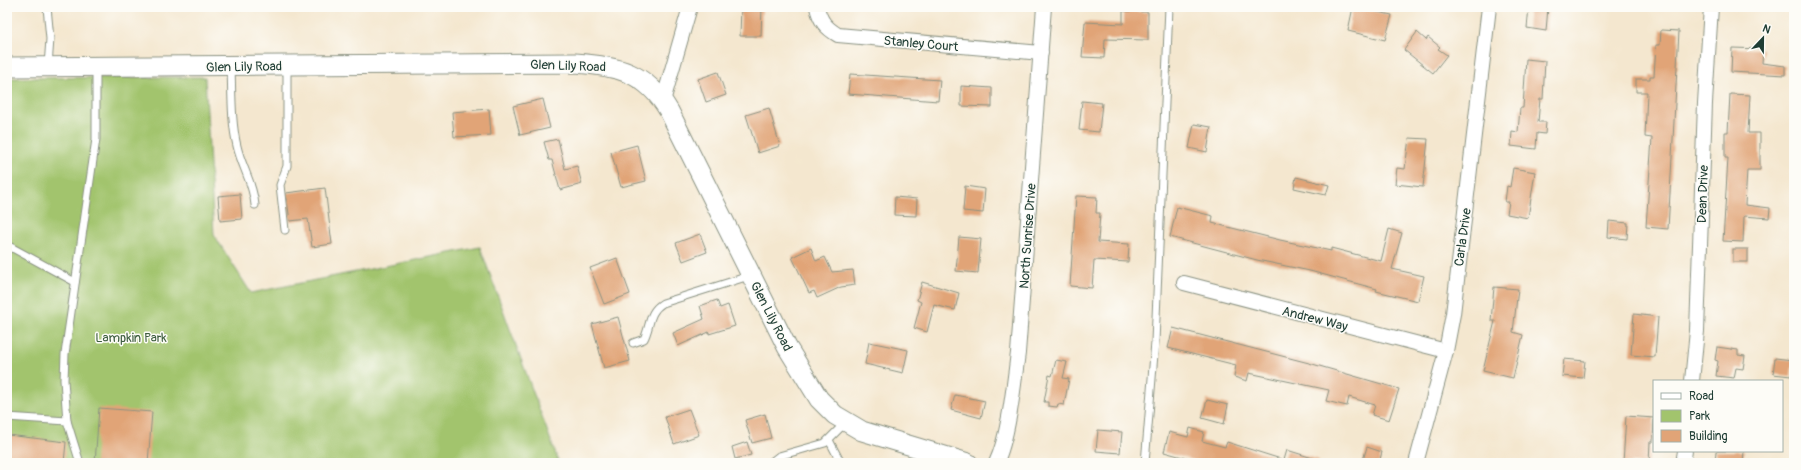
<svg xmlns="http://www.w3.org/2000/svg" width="1801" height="470" viewBox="0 0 1801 470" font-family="Pangolin,sans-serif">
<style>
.green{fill:#a2c46d;stroke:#608050}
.building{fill:#e1a477}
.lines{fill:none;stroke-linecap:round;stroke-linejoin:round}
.lane-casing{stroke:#8a9282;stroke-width:9}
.street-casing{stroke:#8a9282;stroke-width:16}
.secondary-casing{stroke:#8a9282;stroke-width:21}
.lane{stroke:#fff;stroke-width:7}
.street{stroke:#fff;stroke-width:14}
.secondary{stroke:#fff;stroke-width:19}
.labels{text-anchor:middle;stroke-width:3;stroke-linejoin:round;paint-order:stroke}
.street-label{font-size:13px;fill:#1f3d34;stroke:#fdfcf7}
.park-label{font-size:13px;fill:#405f42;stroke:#fdfcf7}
</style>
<rect width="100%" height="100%" fill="#fdfcf7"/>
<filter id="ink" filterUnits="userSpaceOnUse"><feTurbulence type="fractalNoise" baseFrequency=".025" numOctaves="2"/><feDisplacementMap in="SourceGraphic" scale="8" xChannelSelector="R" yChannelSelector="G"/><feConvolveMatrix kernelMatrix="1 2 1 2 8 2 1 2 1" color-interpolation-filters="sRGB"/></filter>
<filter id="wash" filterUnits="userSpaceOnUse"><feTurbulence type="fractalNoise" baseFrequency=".012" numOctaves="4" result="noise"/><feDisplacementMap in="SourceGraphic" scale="16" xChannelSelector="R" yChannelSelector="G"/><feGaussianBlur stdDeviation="0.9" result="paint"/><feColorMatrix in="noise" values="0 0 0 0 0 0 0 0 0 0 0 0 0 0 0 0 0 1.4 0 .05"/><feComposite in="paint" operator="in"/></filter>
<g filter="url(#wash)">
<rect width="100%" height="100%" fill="#f4e7cf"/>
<polygon class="green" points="205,77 214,235 251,293 480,247 559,463 7,463 7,78"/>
<g id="blocks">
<g class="building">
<polygon points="741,7 762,7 761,36 740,36"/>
<polygon points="1353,7 1392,15 1385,40 1348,31"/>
<polygon points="1529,7 1548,7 1546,31 1527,28"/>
<polygon points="1123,11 1148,12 1148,40 1105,39 1104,58 1082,57 1085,22 1123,24"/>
<polygon points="1661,30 1679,31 1668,229 1646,227 1652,138 1645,137 1647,92 1636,92 1636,79 1650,79 1650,76 1654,76 1656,45 1660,45"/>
<polygon points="1417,32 1426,40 1428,37 1440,47 1438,49 1447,55 1433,73 1404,50"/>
<polygon points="1732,48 1763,49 1762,63 1785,66 1785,75 1731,72"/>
<polygon points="1526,59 1545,61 1543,99 1540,99 1538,122 1546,122 1545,134 1537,133 1536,149 1511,146 1512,131 1518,132 1520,108 1523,108"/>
<polygon points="718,72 726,95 706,102 698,79"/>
<polygon points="850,74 940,80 938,101 848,94"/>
<polygon points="961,86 992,88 992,107 961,106"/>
<polygon points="1730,94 1750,95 1748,133 1760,133 1760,170 1747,170 1745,205 1770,208 1769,218 1744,216 1743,242 1723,241 1728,158 1725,158 1725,132 1728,132"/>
<polygon points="543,99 550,128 520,135 513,106"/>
<polygon points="1082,101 1102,103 1099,132 1079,130"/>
<polygon points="769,108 780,146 758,153 746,115"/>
<polygon points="489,109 491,135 454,137 452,112"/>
<polygon points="1194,124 1211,127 1207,152 1189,148"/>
<polygon points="1409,138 1428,139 1423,187 1395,184 1397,168 1405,169"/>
<polygon points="558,139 565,169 577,166 582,184 560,190 552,160 549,160 544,142"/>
<polygon points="637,145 646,181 621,187 611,152"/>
<polygon points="1513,168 1535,172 1528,218 1507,214 1509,202 1505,202 1507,186 1510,187"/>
<polygon points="1296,177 1329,185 1326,195 1294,188"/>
<polygon points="965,186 985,189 983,213 963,211"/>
<polygon points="325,188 332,244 312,247 308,219 290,221 286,193"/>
<polygon points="240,194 242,219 220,221 218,196"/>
<polygon points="1076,196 1097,197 1096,213 1100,213 1098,242 1129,244 1128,262 1094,260 1092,288 1070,286"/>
<polygon points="895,197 917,199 916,216 894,215"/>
<polygon points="1177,207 1213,216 1212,223 1280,240 1331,251 1331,248 1381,261 1389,229 1402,233 1392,269 1424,276 1418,301 1376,291 1377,289 1310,271 1257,260 1170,237"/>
<polygon points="1609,221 1628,223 1627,239 1608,237"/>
<polygon points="700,234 707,252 683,261 676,243"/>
<polygon points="959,237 981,239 978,273 956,271"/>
<polygon points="811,248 816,261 825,257 832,272 853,270 855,285 841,287 817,298 814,291 809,293 792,257"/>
<rect x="1733" y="249" width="15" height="13"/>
<polygon points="617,258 630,294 604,304 590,268"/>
<polygon points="922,282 959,293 955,310 934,305 927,332 914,328 921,302 917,300"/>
<polygon points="1494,287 1518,289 1513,332 1523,335 1513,378 1483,371 1495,321 1491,321"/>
<polygon points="717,300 720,308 728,305 735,326 709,334 709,332 678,346 673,333 704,319 700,306"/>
<polygon points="1634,314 1658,317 1655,357 1631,355"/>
<polygon points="618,317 630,361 604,368 592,324"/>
<polygon points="1173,328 1309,363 1399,389 1389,420 1372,415 1375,405 1349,397 1347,406 1326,401 1329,390 1249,373 1247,381 1234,377 1236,365 1168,348"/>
<polygon points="869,342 908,350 903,373 865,364"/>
<polygon points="1717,347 1738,350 1738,355 1745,356 1743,369 1736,368 1734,378 1716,376 1718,361 1715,360"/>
<polygon points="1775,358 1793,360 1791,376 1773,374"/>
<polygon points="1564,359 1585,361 1583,378 1562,376"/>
<polygon points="1056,360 1067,362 1063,378 1069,379 1064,405 1058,404 1057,407 1048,406 1048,402 1044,402 1049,375 1052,376"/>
<polygon points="955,395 985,401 981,418 951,410"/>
<polygon points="1207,400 1228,405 1224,424 1202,418"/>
<polygon points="99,408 152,412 148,463 95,463"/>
<polygon points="689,409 699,435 674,444 665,417"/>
<polygon points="765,414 771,438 752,443 745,420"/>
<polygon points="1626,416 1654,418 1653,442 1650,442 1649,463 1623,463"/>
<polygon points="1190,428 1204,432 1202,441 1225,447 1227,442 1284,460 1287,450 1319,460 1319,463 1204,463 1164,452 1169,432 1188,437"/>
<polygon points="1098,430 1122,432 1120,453 1096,451"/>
<polygon points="8,435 66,442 64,463 7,463"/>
<polygon points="747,442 751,455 735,459 732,447"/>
<polygon points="1367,447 1382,452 1379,463 1362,463"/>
<polygon points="1716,451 1744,451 1743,463 1715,463"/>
</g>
</g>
</g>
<g filter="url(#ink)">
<use href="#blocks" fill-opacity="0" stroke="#8a9282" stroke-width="1"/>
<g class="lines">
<defs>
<g id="lane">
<polyline points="47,7 50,39 48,66"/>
<path d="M231,66C232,93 231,121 237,146C242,168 253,182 255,205"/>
<polyline points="285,230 280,185 287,166 287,66"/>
<polyline points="7,245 75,282"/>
<path d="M633,343L644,339C651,325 648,312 663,303L749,276"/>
<polyline points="7,417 67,421 64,380 65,354 96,139 96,67"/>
<polyline points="67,421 80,463"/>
<polyline points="829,440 841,463"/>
<polyline points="770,463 779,456 825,443 846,422"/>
<polyline points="1145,463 1155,342 1169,7"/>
</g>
<g id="street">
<path d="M817,7C820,21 826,28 838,35L1041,53"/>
<polyline points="663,101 690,7"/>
<polyline points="1184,283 1446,351"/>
<polyline points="1692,381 1697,331 1705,103 1711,7"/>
<path d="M996,463C1009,436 1014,383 1018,353L1044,7"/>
<polyline points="1416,463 1446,351 1453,314 1489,7"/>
<polyline points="1683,463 1685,451"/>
</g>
<path id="secondary" d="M7,67L575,63C618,66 646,72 669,111L787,347L819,399L835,415L862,431L968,463"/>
</defs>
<use href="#lane" class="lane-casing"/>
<use href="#street" class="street-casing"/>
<use href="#secondary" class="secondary-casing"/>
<use href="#lane" class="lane"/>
<use href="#street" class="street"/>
<use href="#secondary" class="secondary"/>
</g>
</g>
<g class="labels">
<g class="street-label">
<text transform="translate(921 43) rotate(5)" y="5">Stanley Court</text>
<text transform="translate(568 65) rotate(2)" y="5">Glen Lily Road</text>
<text transform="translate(244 66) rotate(-1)" y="5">Glen Lily Road</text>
<text transform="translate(1702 194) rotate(-88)" y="5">Dean Drive</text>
<text transform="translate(1027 236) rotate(-86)" y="5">North Sunrise Drive</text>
<text transform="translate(1462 237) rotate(-82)" y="5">Carla Drive</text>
<text transform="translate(772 316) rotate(63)" y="5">Glen Lily Road</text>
<text transform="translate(1315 318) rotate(14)" y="5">Andrew Way</text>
</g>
<g class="park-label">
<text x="131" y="342">Lampkin Park</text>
</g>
</g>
<rect width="1801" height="470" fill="none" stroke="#fdfcf7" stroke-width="24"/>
<rect x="1653" y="380" width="130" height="72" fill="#fdfcf7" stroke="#a4b0a9"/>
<rect x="1661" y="393" width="20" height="6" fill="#ffffff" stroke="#a4b0a9"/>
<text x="1689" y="400" font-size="12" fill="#1f3d34">Road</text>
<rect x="1661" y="410" width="20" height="12" fill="#a2c46d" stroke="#a4b0a9"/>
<text x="1689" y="420" font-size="12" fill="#1f3d34">Park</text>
<rect x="1661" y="430" width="20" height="12" fill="#e1a477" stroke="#a4b0a9"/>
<text x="1689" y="440" font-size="12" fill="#1f3d34">Building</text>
<g transform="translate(1763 38) rotate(22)" stroke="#fdfcf7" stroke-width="3" paint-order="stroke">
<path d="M0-3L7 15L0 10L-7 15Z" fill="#1f3d34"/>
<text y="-6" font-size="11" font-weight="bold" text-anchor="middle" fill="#1f3d34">N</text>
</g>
</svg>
